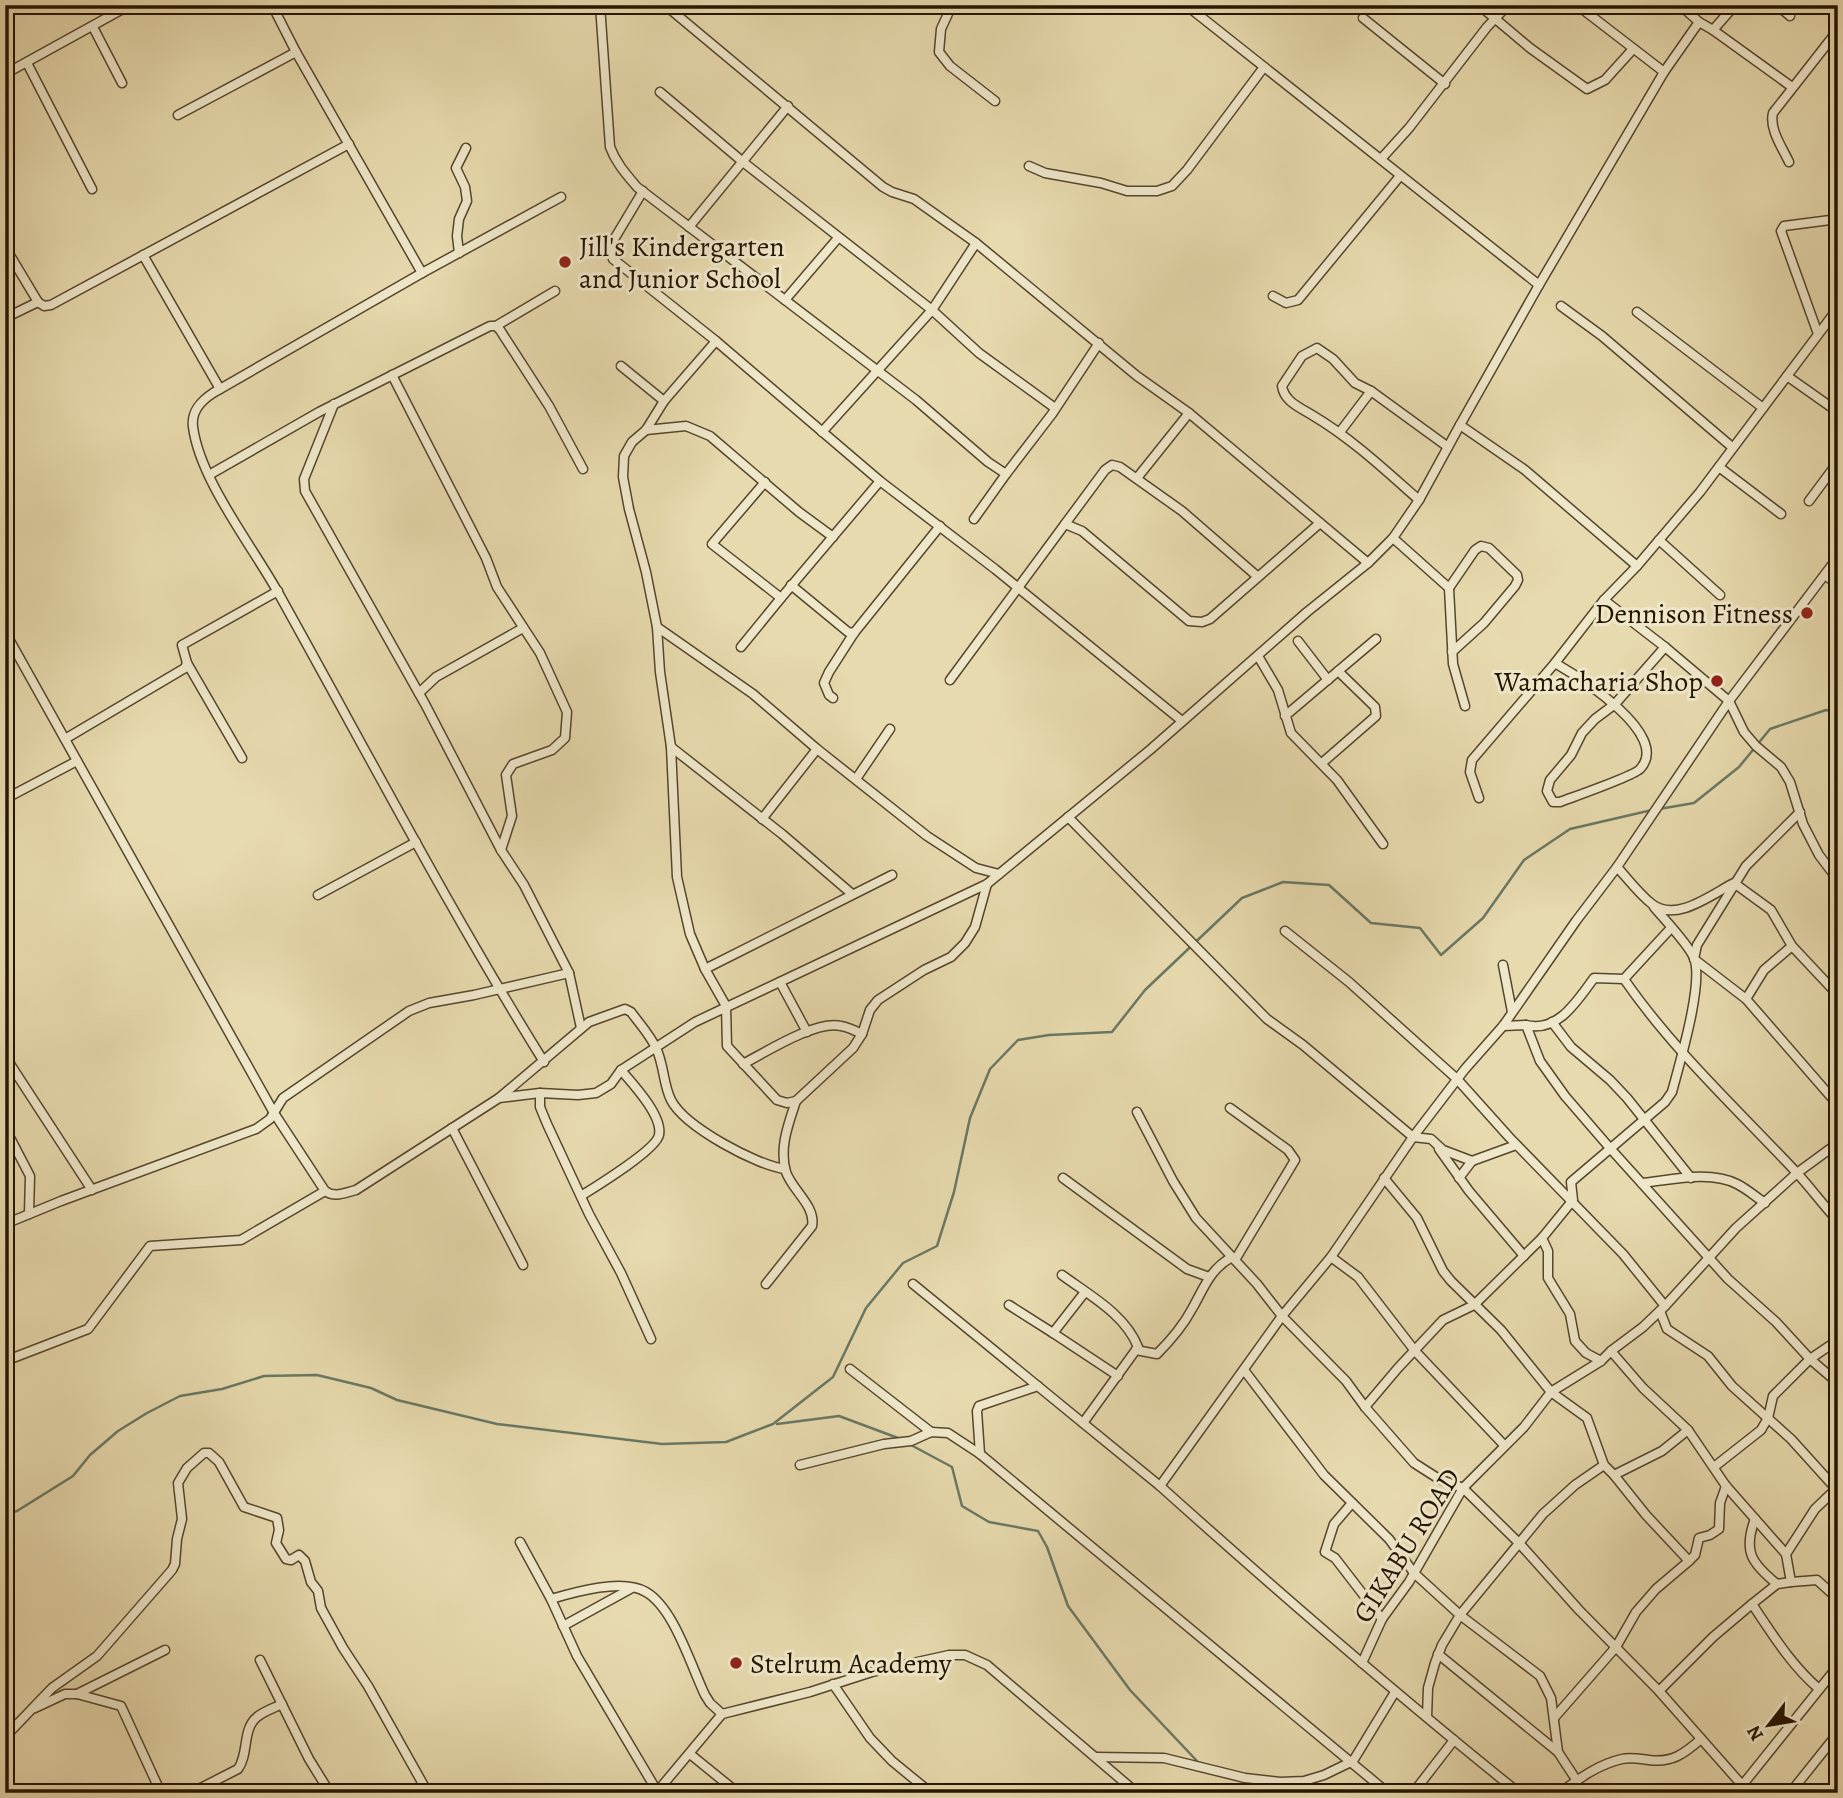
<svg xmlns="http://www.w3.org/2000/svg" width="1843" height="1798" viewBox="0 0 1843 1798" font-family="Alegreya,serif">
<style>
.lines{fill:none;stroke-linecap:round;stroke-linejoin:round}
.stream{stroke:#697864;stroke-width:2.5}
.street-casing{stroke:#55462c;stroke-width:11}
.street{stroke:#efe7ca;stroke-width:8}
.poi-dot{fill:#8f2418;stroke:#efe7ca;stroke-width:2.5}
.labels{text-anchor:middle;stroke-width:6;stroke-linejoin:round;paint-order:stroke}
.poi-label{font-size:28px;fill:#241400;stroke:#efe7ca;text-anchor:start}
.street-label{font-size:28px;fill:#241400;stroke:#efe7ca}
</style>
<rect width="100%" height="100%" fill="#e7daae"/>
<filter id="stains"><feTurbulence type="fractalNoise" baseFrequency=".00286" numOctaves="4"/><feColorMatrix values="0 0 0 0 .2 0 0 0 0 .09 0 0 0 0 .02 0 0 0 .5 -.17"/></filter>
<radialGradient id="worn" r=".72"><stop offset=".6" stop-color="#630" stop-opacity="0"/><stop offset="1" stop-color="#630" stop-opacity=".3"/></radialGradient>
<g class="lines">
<g class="stream">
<polyline points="1659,809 1694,803 1739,767 1770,729 1826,710 1838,712"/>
<polyline points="777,1424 839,1416 898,1438"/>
<polyline points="911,1445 952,1467 962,1506 989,1522 1038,1531 1047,1547 1068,1606 1130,1690 1197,1761"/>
<polyline points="5,1515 17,1511 73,1476 90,1455 118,1431 147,1413 180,1396 222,1389 264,1376 317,1375 371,1388 397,1400 497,1424 662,1444 726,1442 773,1424 833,1377 866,1308 903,1263 937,1246 954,1192 970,1118 990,1069 1018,1040 1049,1035 1112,1032 1145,990 1242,898 1283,882 1329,885 1371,923 1420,928 1441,955 1483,918 1524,860 1570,829 1652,810"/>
</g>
<defs>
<g id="street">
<polyline points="272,5 296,52 422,273"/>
<path d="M600,5L610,147C616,163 626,174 637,187L916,400L988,462L1006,474L974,519"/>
<polyline points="665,5 883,187 892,192 914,199 976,243 1137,376 1189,413 1368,563"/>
<polyline points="952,5 941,29 939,52 950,66 995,101"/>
<polyline points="1186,5 1539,285"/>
<polyline points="1479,5 1530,48 1587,89 1605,80 1633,49"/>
<polyline points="1577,5 1664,72"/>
<polyline points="1680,5 1699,22"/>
<polyline points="1735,5 1713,30 1699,22 1664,72 1539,285 1460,425 1525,470 1637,566 1604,600 1665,647 1729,701 1744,732 1756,746 1781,767 1790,782 1803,824 1819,855 1838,880"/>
<polyline points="1777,5 1790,16"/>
<polyline points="1363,18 1445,84"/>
<polyline points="93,27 122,83"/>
<polyline points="1713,30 1792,87"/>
<polyline points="27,63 92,189"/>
<polyline points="5,74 130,5"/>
<polyline points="660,92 743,162 932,310 976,243"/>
<polyline points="178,115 296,52"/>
<polyline points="1381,159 1409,128 1487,27 1508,5"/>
<path d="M1789,162C1782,147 1769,129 1773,113L1838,30"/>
<polyline points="1029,166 1045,173 1101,183 1127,191 1157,191 1172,186 1187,170 1264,67"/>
<polyline points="643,191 610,246 613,259 716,341 880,481 995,569 1182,721"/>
<polyline points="689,227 788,106"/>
<polyline points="5,247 38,302 44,306 51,305 349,144"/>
<polyline points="459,253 457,236 459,219 467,201 465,187 456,168 466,148"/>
<polyline points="143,255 220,389"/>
<polyline points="1273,296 1286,303 1298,300 1400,176"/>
<polyline points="785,300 838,238"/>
<polyline points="1561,306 1602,336 1732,447"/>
<polyline points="1637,312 1763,408"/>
<polyline points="5,318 38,302"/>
<polyline points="496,326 555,291"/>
<polyline points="1818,334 1781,231 1784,226 1838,219"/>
<polyline points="716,341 664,401 646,430 632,442 624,456 623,477 629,509 646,572 657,627 660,672 671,747 677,877 690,934 705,969 726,1006 727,1046 777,1100 787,1103 796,1101 853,1048 862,1034 870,1010 878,1000 924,970 951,957 965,943 975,927 987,884"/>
<polyline points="621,366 664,401"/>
<polyline points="392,375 486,558 497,587 540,653 567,712 565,738 552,750 513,764 506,775 512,816 501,850"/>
<polyline points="1787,376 1838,412"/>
<polyline points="334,404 304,479 305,491 425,704 501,850 524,885 569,973 581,1028"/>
<polyline points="646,430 686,426 710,436 799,512 833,537"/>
<polyline points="822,432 932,310 979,353 1055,408"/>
<polyline points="1340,432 1371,391"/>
<polyline points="1719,467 1781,514"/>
<polyline points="1006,474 1052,414 1099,343"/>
<polyline points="209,475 319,412 490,326 496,326 500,330 549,406 583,469"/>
<polyline points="1137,478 1189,413"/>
<polyline points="765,482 712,544 781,598 880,481"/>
<path d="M1419,500C1385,470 1351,438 1312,415C1299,407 1284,401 1282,386L1302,356L1317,348L1333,359L1355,383L1371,391L1448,447"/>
<polyline points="1809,501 1838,462"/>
<polyline points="1065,524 1105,470 1112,465 1120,467 1182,511 1258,577"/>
<polyline points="1393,538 1449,588 1453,664 1465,706"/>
<polyline points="1659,540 1720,595"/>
<polyline points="1637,566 1700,492 1838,308"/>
<polyline points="1825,575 1838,585"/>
<polyline points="791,585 848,632 854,633"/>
<polyline points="1449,588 1475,550 1481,546 1489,548 1517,575 1518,580 1515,586 1484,623 1452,652"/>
<polyline points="657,627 753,694 817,749 927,836 976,868 999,874"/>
<path d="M5,632L274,1113L325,1191C335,1198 344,1193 356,1190L499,1098L540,1093L578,1095L596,1093L611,1084L621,1070L695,1022L987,884L1151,749L1307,612L1368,563L1393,538L1419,500L1460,425"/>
<polyline points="1298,641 1328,680"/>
<polyline points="741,647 781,598"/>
<polyline points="1258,656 1278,690 1291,733 1337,780 1383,844"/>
<polyline points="187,663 242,758"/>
<polyline points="1555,663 1604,600"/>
<polyline points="950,680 1065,524 1082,531 1189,621 1202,622 1210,619 1320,523"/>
<polyline points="419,693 436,677 523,628"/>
<polyline points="833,698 829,695 824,683 829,672 854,633 940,526"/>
<polyline points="1285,716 1376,639"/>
<polyline points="65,739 185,668 187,663 182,645 278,591"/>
<polyline points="671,747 782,834 852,894"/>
<polyline points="1322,763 1376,716 1375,707 1338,671"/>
<polyline points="856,779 890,729"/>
<path d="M1479,798L1470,772L1472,760L1555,663C1579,677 1672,735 1640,769C1634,776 1573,797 1560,802H1553L1547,791L1550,780L1571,755L1582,733L1595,719L1615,704L1665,647"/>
<polyline points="5,799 77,761"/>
<path d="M1068,817L1267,1019L1303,1045L1413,1137L1331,1257L1282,1316L1160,1486C1277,1591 1396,1694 1519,1793"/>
<polyline points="762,819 817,749"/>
<polyline points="1617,867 1729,701 1838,557"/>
<polyline points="318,895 416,842"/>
<polyline points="1285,931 1349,982 1457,1079 1509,1137 1623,1254 1665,1306"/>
<polyline points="1792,946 1764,970 1746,999 1838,1105"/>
<polyline points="1503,965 1512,1012"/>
<polyline points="705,969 892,875"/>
<path d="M1624,979C1673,1050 1737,1109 1796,1172C1810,1187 1823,1205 1838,1221"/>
<polyline points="780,982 807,1032"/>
<polyline points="1746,999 1694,959 1697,945 1746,866 1800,812"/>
<polyline points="1552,1022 1571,1047 1610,1080 1627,1098 1691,1178"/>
<path d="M1526,1025C1558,1033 1577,1001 1594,978L1624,979L1671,928"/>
<polyline points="1503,1026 1526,1025 1540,1061 1565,1096 1609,1147 1728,1279 1776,1322 1810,1359 1838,1383"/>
<polyline points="5,1032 10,1064 92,1190"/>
<path d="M544,1062C450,911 367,752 280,596C254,548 200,481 193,427C191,411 201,401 213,393L422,273L561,197"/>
<path d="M743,1064C766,1052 816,1020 841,1026C848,1027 856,1031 862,1034"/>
<polyline points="540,1093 540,1107 547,1124 589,1214 621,1273 651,1339"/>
<path d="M499,1098L589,1022L625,1009L631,1012C639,1023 650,1035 656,1048C664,1064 663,1084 671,1100C685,1127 756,1165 785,1169"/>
<polyline points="1230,1108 1288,1150 1295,1160 1235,1260"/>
<polyline points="1137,1112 1173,1181 1196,1218 1257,1284 1282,1316 1346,1381 1365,1407 1414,1463 1439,1479 1463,1488 1519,1543 1579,1610 1659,1691 1742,1785"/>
<polyline points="5,1128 30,1176 29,1214"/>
<polyline points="452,1128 523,1265"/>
<polyline points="1838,1143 1797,1173 1736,1228 1665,1306 1643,1327 1611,1351 1643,1388 1688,1430 1726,1486 1786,1554 1791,1582 1817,1580 1838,1599"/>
<path d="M1516,1145L1472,1161L1443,1150L1431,1139L1413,1137L1465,1069L1503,1026L1576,921L1617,867C1628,879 1639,894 1652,904C1676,923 1712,894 1734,883L1771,910L1792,946L1838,995"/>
<polyline points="1439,1149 1469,1191 1524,1256"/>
<polyline points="1063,1178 1187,1269 1209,1277"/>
<polyline points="1384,1178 1417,1218 1443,1271 1451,1281 1501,1330 1551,1392 1587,1418 1604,1465 1614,1475 1662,1451 1688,1430"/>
<polyline points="1459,1178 1472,1161"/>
<path d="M1642,1183C1671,1180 1710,1170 1737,1184C1747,1189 1756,1197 1765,1203"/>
<path d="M581,1196C595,1187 656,1150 659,1135C663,1116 633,1084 621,1070"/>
<polyline points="5,1224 61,1201 256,1129 270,1119 283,1098 409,1011 429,1003 474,995 569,973"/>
<polyline points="1331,1257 1358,1277 1415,1351 1504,1445"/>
<path d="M1062,1275C1089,1295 1125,1314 1138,1347L1083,1423"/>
<path d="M766,1284L812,1226C816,1206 792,1190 786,1172C779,1148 788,1125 796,1101"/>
<polyline points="913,1284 1160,1486"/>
<polyline points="1085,1292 1053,1333 1118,1376"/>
<polyline points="1009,1305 1053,1333"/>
<polyline points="1660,1311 1667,1329 1708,1356 1732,1386 1791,1439 1838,1491"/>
<path d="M1136,1350L1157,1354C1170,1341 1183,1326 1192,1309C1204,1288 1210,1269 1232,1257"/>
<polyline points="5,1361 88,1329 150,1246 241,1240 325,1191"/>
<path d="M1601,1361L1586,1353L1575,1341L1570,1314L1548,1278V1251L1542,1238L1573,1200L1571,1182L1665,1102L1672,1092C1679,1065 1704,983 1694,958C1689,945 1664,919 1654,907"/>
<polyline points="850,1369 931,1432"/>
<polyline points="1244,1370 1324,1475 1389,1539 1414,1573 1460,1615 1540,1676 1551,1698 1558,1752 1577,1781"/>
<polyline points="1365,1407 1398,1368 1443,1320 1474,1305 1542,1238"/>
<polyline points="980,1454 977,1411 979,1406 1038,1386"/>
<polyline points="800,1465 884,1444 911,1441 931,1432 948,1433 980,1454 1388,1793"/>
<polyline points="1714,1467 1761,1430 1768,1418 1773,1396 1810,1359 1838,1340"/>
<polyline points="1614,1475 1646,1515 1689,1561 1695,1555 1699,1538 1710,1535 1719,1529 1720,1503 1726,1486"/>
<polyline points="1352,1503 1334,1524 1325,1552 1335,1558 1382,1619"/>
<path d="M1755,1519C1743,1551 1751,1563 1777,1584"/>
<polyline points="520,1542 551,1599 577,1656 657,1791"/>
<polyline points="1786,1554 1815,1509 1836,1489"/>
<path d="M551,1599C575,1592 623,1578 646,1592C674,1608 691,1666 705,1695L710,1703L722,1714"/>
<path d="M1752,1604C1773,1635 1791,1665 1819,1689"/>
<polyline points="563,1626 632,1588"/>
<polyline points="1438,1654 1558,1752"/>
<polyline points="260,1660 309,1759 330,1793"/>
<polyline points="1362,1663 1382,1619 1409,1582 1463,1488 1524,1427 1551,1392 1601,1361 1611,1351"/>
<polyline points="833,1684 870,1738 892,1761 931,1793"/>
<polyline points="1659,1691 1713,1637 1752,1604 1777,1584 1791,1582"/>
<polyline points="77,1694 165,1650"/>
<polyline points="35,1708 65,1694 77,1694 121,1706 161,1793"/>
<polyline points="1427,1717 1428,1688 1435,1663 1442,1645 1460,1615 1543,1514 1575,1485 1604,1465"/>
<polyline points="1554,1718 1616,1647 1636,1612 1656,1589 1689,1561"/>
<polyline points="5,1737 52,1688 97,1656 172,1570 175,1564 177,1539 182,1519 178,1483 187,1468 204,1453 209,1453 219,1462 244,1507 277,1518 279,1530 276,1543 286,1559 291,1560 299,1555 305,1561 311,1582 318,1591 321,1608 343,1648 368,1686 428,1793"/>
<polyline points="690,1754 738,1793"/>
<polyline points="1096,1757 1164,1758 1245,1778 1280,1782 1304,1781 1324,1775 1353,1761 1395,1692"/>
<path d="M191,1793L238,1769C249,1754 242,1729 257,1717C264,1711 274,1708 282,1704"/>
<polyline points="656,1793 722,1714 810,1692 872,1672 949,1655 965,1655 987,1665 1137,1793"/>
<polyline points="1413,1793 1454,1740"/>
<path d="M1560,1793C1578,1779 1599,1764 1622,1759C1631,1757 1640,1759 1649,1760C1672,1763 1684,1754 1701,1739"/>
<polyline points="1736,1793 1838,1666"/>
<polyline points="1790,1793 1838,1733"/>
</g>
</defs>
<use href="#street" class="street-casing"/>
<use href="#street" class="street"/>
</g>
<g class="poi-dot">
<circle cx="565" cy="262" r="7"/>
<circle cx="1807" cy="613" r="7"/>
<circle cx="1717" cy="681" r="7"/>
<circle cx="736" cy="1663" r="7"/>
</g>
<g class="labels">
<g class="poi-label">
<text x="579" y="256">Jill's Kindergarten<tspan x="579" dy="32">and Junior School</tspan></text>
<text x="1793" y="623" text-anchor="end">Dennison Fitness</text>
<text x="1703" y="691" text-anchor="end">Wamacharia Shop</text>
<text x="750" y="1673">Stelrum Academy</text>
</g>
<g class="street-label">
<text transform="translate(1406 1545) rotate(-58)" y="10">GIKABU ROAD</text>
</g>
</g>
<rect width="1843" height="1798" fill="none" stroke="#e7daae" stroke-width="28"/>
<rect x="7" y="7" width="1829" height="1784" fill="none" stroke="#241400" stroke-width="3.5"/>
<rect x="14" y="14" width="1815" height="1770" fill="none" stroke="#241400" stroke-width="2"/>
<g transform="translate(1769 1725) rotate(239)" stroke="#efe7ca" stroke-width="5" paint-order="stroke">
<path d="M0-5L12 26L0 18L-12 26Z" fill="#241400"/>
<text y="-10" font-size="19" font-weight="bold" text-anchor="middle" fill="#241400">N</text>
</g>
<rect width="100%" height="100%" filter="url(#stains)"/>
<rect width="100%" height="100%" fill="url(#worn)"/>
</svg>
